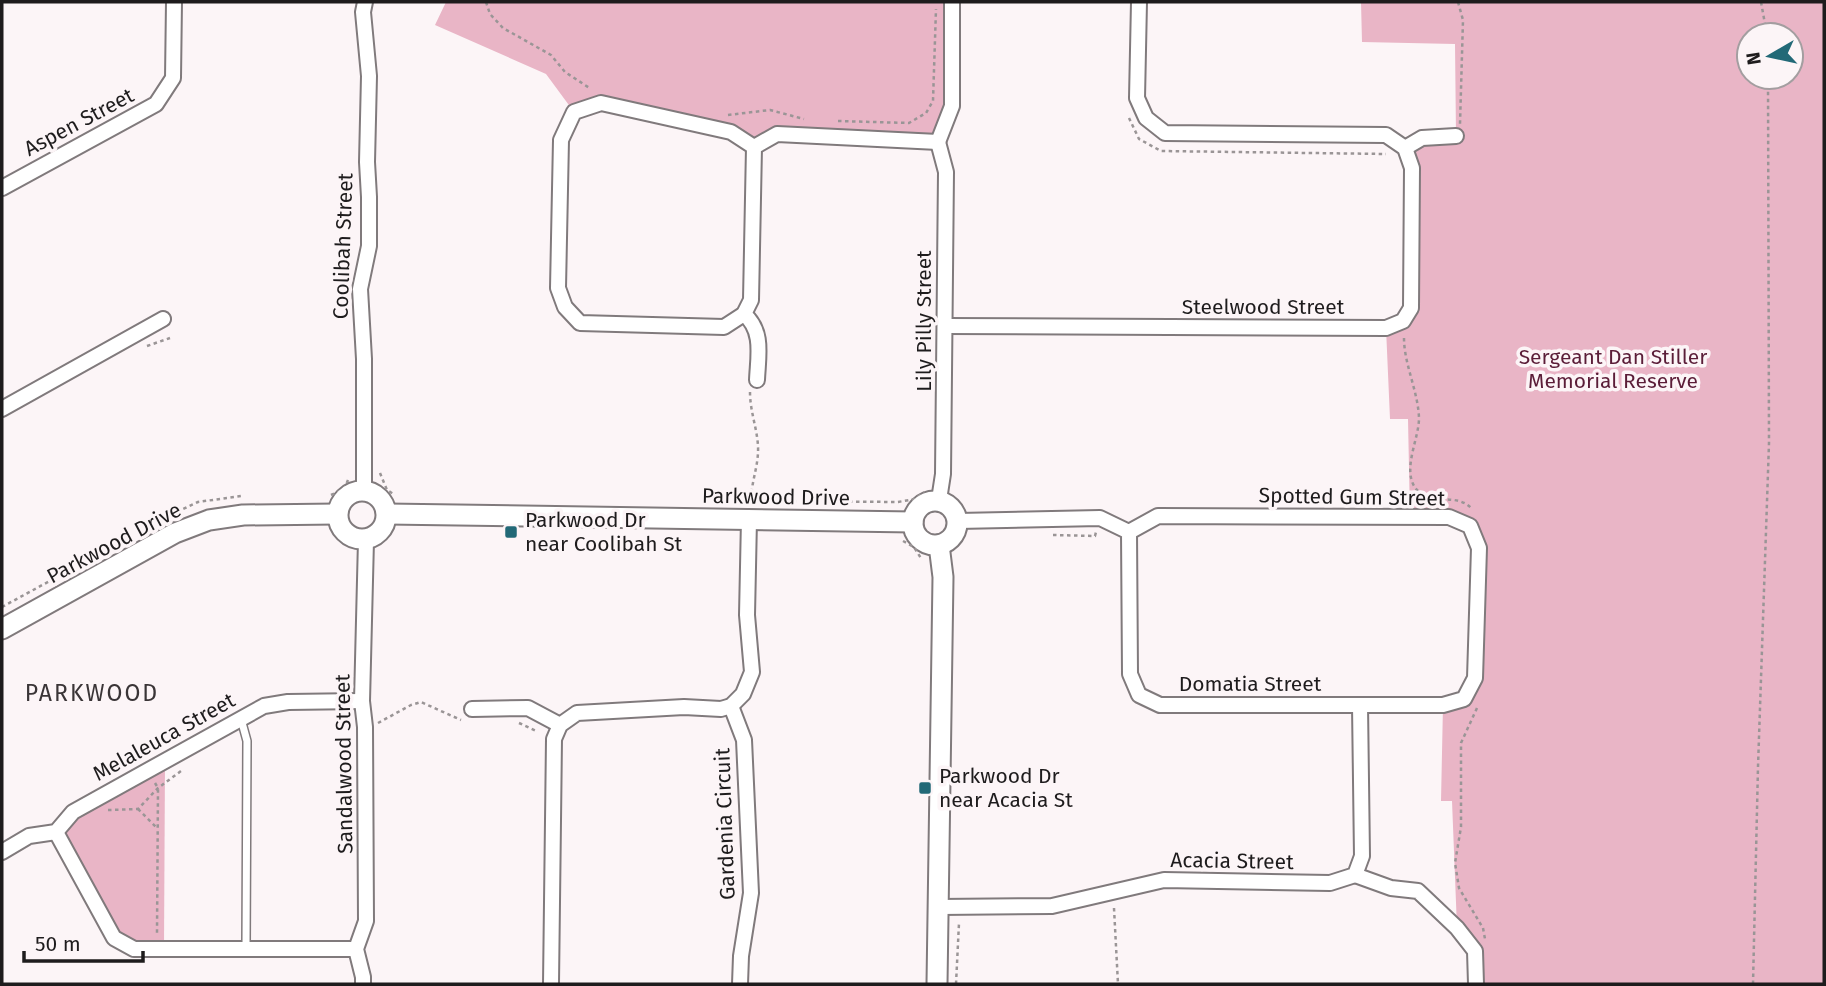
<svg xmlns="http://www.w3.org/2000/svg" width="1826" height="986" viewBox="0 0 1826 986" font-family="'Fira Sans',sans-serif">
<style>
.park{fill:#e9b5c6;fill-rule:evenodd}
.lines{fill:none;stroke-linecap:round;stroke-linejoin:round}
.lane-casing{stroke:#807a7c;stroke-width:10}
.street-casing{stroke:#807a7c;stroke-width:18}
.secondary-casing{stroke:#807a7c;stroke-width:23}
.path{stroke:#9a9596;stroke-width:2.5;stroke-dasharray:3.5 3.5;stroke-linecap:butt}
.lane{stroke:#fff;stroke-width:7}
.street{stroke:#fff;stroke-width:14}
.secondary{stroke:#fff;stroke-width:19}
.poi-dot{fill:#226977;stroke:#fcf5f7;stroke-width:2.5}
.labels{text-anchor:middle;stroke-width:7;stroke-linejoin:round;paint-order:stroke}
.street-label{font-size:21px;fill:#1e1c1d;stroke:#fcf5f7}
.park-label{font-size:21px;fill:#5b1d38;stroke:#fcf5f7}
.poi-label{font-size:21px;fill:#1e1c1d;stroke:#fcf5f7;text-anchor:start}
.neighbourhood-label{font-size:23px;letter-spacing:2px;fill:#3a3537;stroke:#fcf5f7}
</style>
<rect width="100%" height="100%" fill="#fcf5f7"/>
<g class="park">
<polygon points="446,2 952,2 952,106 938,142 777,134 754,147 731,132 601,103 574,112 546,74 435,25"/>
<path d="M1361,2H1824V984H1476L1475,951L1457,928L1452,801H1441L1443,705L1464,699L1475,678L1479,548L1470,526L1410,517L1408,419H1390L1386,328L1411,308L1405,148L1456,136L1455,44L1362,42ZM1749,35H1791V77H1749Z"/>
<polygon points="165,761 164,949 114,938 56,832 73,812"/>
</g>
<g class="lines">
<defs>
<polyline id="lane" points="241,719 247,741 246,948"/>
<g id="street">
<polyline points="938,142 946,172 943,474 939,500"/>
<polyline points="938,142 952,106 952,2"/>
<polyline points="754,147 751,300 744,314 724,327 580,323 565,307 558,288 561,140 574,112 601,103 731,132 754,147 777,134 938,142"/>
<polyline points="1405,148 1422,138 1456,136"/>
<polyline points="2,188 156,104 173,78 174,2"/>
<path d="M744,314C764,331 758,356 757,380"/>
<polyline points="945,326 1386,328 1403,321 1411,308 1412,168 1405,148 1386,135 1165,133 1146,118 1137,98 1139,2"/>
<polyline points="2,409 163,319"/>
<polyline points="364,492 364,359 360,289 369,246 369,197 367,162 369,76 363,12 365,2"/>
<polyline points="958,521 1100,518 1129,532 1158,516 1449,517 1470,526 1479,548 1475,678 1464,699 1443,705 1160,705 1139,695 1130,674 1129,532"/>
<polyline points="731,706 744,740 751,893 741,956 740,984"/>
<polyline points="472,709 528,708 560,725"/>
<polyline points="56,832 114,938 134,949 356,949"/>
<polyline points="2,852 29,836 56,832 73,812 264,706 288,702 362,701"/>
<polyline points="1355,875 1391,888 1418,891 1457,928 1475,951 1476,984"/>
<polyline points="939,907 1052,906 1164,880 1330,883 1355,875 1362,856 1360,705"/>
<polyline points="363,984 363,977 356,949 366,921 365,727 362,701 366,540"/>
<polyline points="551,984 554,739 560,725 577,713 684,707 721,709 731,706 743,694 752,672 747,615 749,519"/>
</g>
<g id="secondary">
<circle cx="362" cy="515" r="24"/>
<circle cx="935" cy="523" r="22"/>
<polyline points="387,514 913,522"/>
<polyline points="2,629 175,533 209,520 243,515 337,514"/>
<polyline points="937,984 943,577 939,545"/>
</g>
</defs>
<use href="#lane" class="lane-casing"/>
<use href="#street" class="street-casing"/>
<use href="#secondary" class="secondary-casing"/>
<g class="path">
<polyline points="486,2 490,14 503,28 551,55 565,72 591,89"/>
<polyline points="1458,2 1463,20 1460,124"/>
<polyline points="1761,2 1767,35"/>
<polyline points="728,115 770,110 804,119"/>
<polyline points="1129,118 1139,139 1161,151 1386,154"/>
<polyline points="838,121 909,123 926,113 933,101 936,9"/>
<path d="M1404,338C1404,364 1418,391 1419,418C1419,440 1400,473 1418,491C1433,506 1457,492 1472,509"/>
<polyline points="147,346 170,338"/>
<path d="M750,392C750,411 757,428 758,446C759,465 751,482 751,501"/>
<polyline points="380,473 387,490 395,495"/>
<polyline points="331,495 344,489 348,480"/>
<polyline points="779,501 898,502 915,499 924,492"/>
<polyline points="177,512 198,502 241,496"/>
<polyline points="1053,535 1095,536 1096,532"/>
<polyline points="903,541 914,547 922,560"/>
<polyline points="2,607 79,565"/>
<polyline points="1477,708 1461,743 1461,827 1455,863 1459,888 1483,928 1485,939"/>
<polyline points="378,723 411,705 421,702 461,720"/>
<polyline points="519,723 536,731"/>
<polyline points="155,783 158,788 157,933"/>
<polyline points="138,809 157,828"/>
<polyline points="108,810 138,809 158,788 181,771"/>
<polyline points="1114,908 1118,984"/>
<polyline points="956,984 959,923"/>
<polyline points="1753,984 1758,767 1769,443 1768,77"/>
</g>
<use href="#lane" class="lane"/>
<use href="#street" class="street"/>
<use href="#secondary" class="secondary"/>
</g>
<g class="poi-dot">
<rect x="504" y="525" width="14" height="14" rx="3.5"/>
<rect x="918" y="781" width="14" height="14" rx="3.5"/>
</g>
<g class="labels">
<g class="street-label">
<text transform="translate(79 122) rotate(-28)" y="7">Aspen Street</text>
<text transform="translate(343 246) rotate(-88)" y="7">Coolibah Street</text>
<text x="1263" y="314">Steelwood Street</text>
<text transform="translate(924 321) rotate(-90)" y="7">Lily Pilly Street</text>
<text transform="translate(776 497) rotate(1)" y="7">Parkwood Drive</text>
<text transform="translate(1352 497) rotate(1)" y="7">Spotted Gum Street</text>
<text transform="translate(114 543) rotate(-28)" y="7">Parkwood Drive</text>
<text x="1250" y="691">Domatia Street</text>
<text transform="translate(164 737) rotate(-29)" y="7">Melaleuca Street</text>
<text transform="translate(344 764) rotate(-91)" y="7">Sandalwood Street</text>
<text transform="translate(725 824) rotate(-92)" y="7">Gardenia Circuit</text>
<text transform="translate(1232 861) rotate(1)" y="7">Acacia Street</text>
</g>
<g class="park-label">
<text x="1613" y="364">Sergeant Dan Stiller<tspan x="1613" dy="24">Memorial Reserve</tspan></text>
</g>
<g class="poi-label">
<text x="525" y="527">Parkwood Dr<tspan x="525" dy="24">near Coolibah St</tspan></text>
<text x="939" y="783">Parkwood Dr<tspan x="939" dy="24">near Acacia St</tspan></text>
</g>
<g class="neighbourhood-label">
<text x="92" y="701">PARKWOOD</text>
</g>
</g>
<rect width="1826" height="986" fill="none" stroke="#1e1c1d" stroke-width="7"/>
<g transform="translate(1770 56) rotate(261)"><circle r="33" fill="#fcf5f7" stroke="#a39ea0" stroke-width="2"/>
<path d="M0-5L12 26L0 18L-12 26Z" fill="#226977"/>
<text y="-10" font-size="19" font-weight="bold" text-anchor="middle" fill="#1e1c1d">N</text>
</g>
<path d="M24 951v10h119v-10" fill="none" stroke="#1e1c1d" stroke-width="3.5"/>
<text x="35" y="951" font-size="21" fill="#1e1c1d" stroke="#fcf5f7" stroke-width="5" paint-order="stroke">50 m</text>
</svg>
